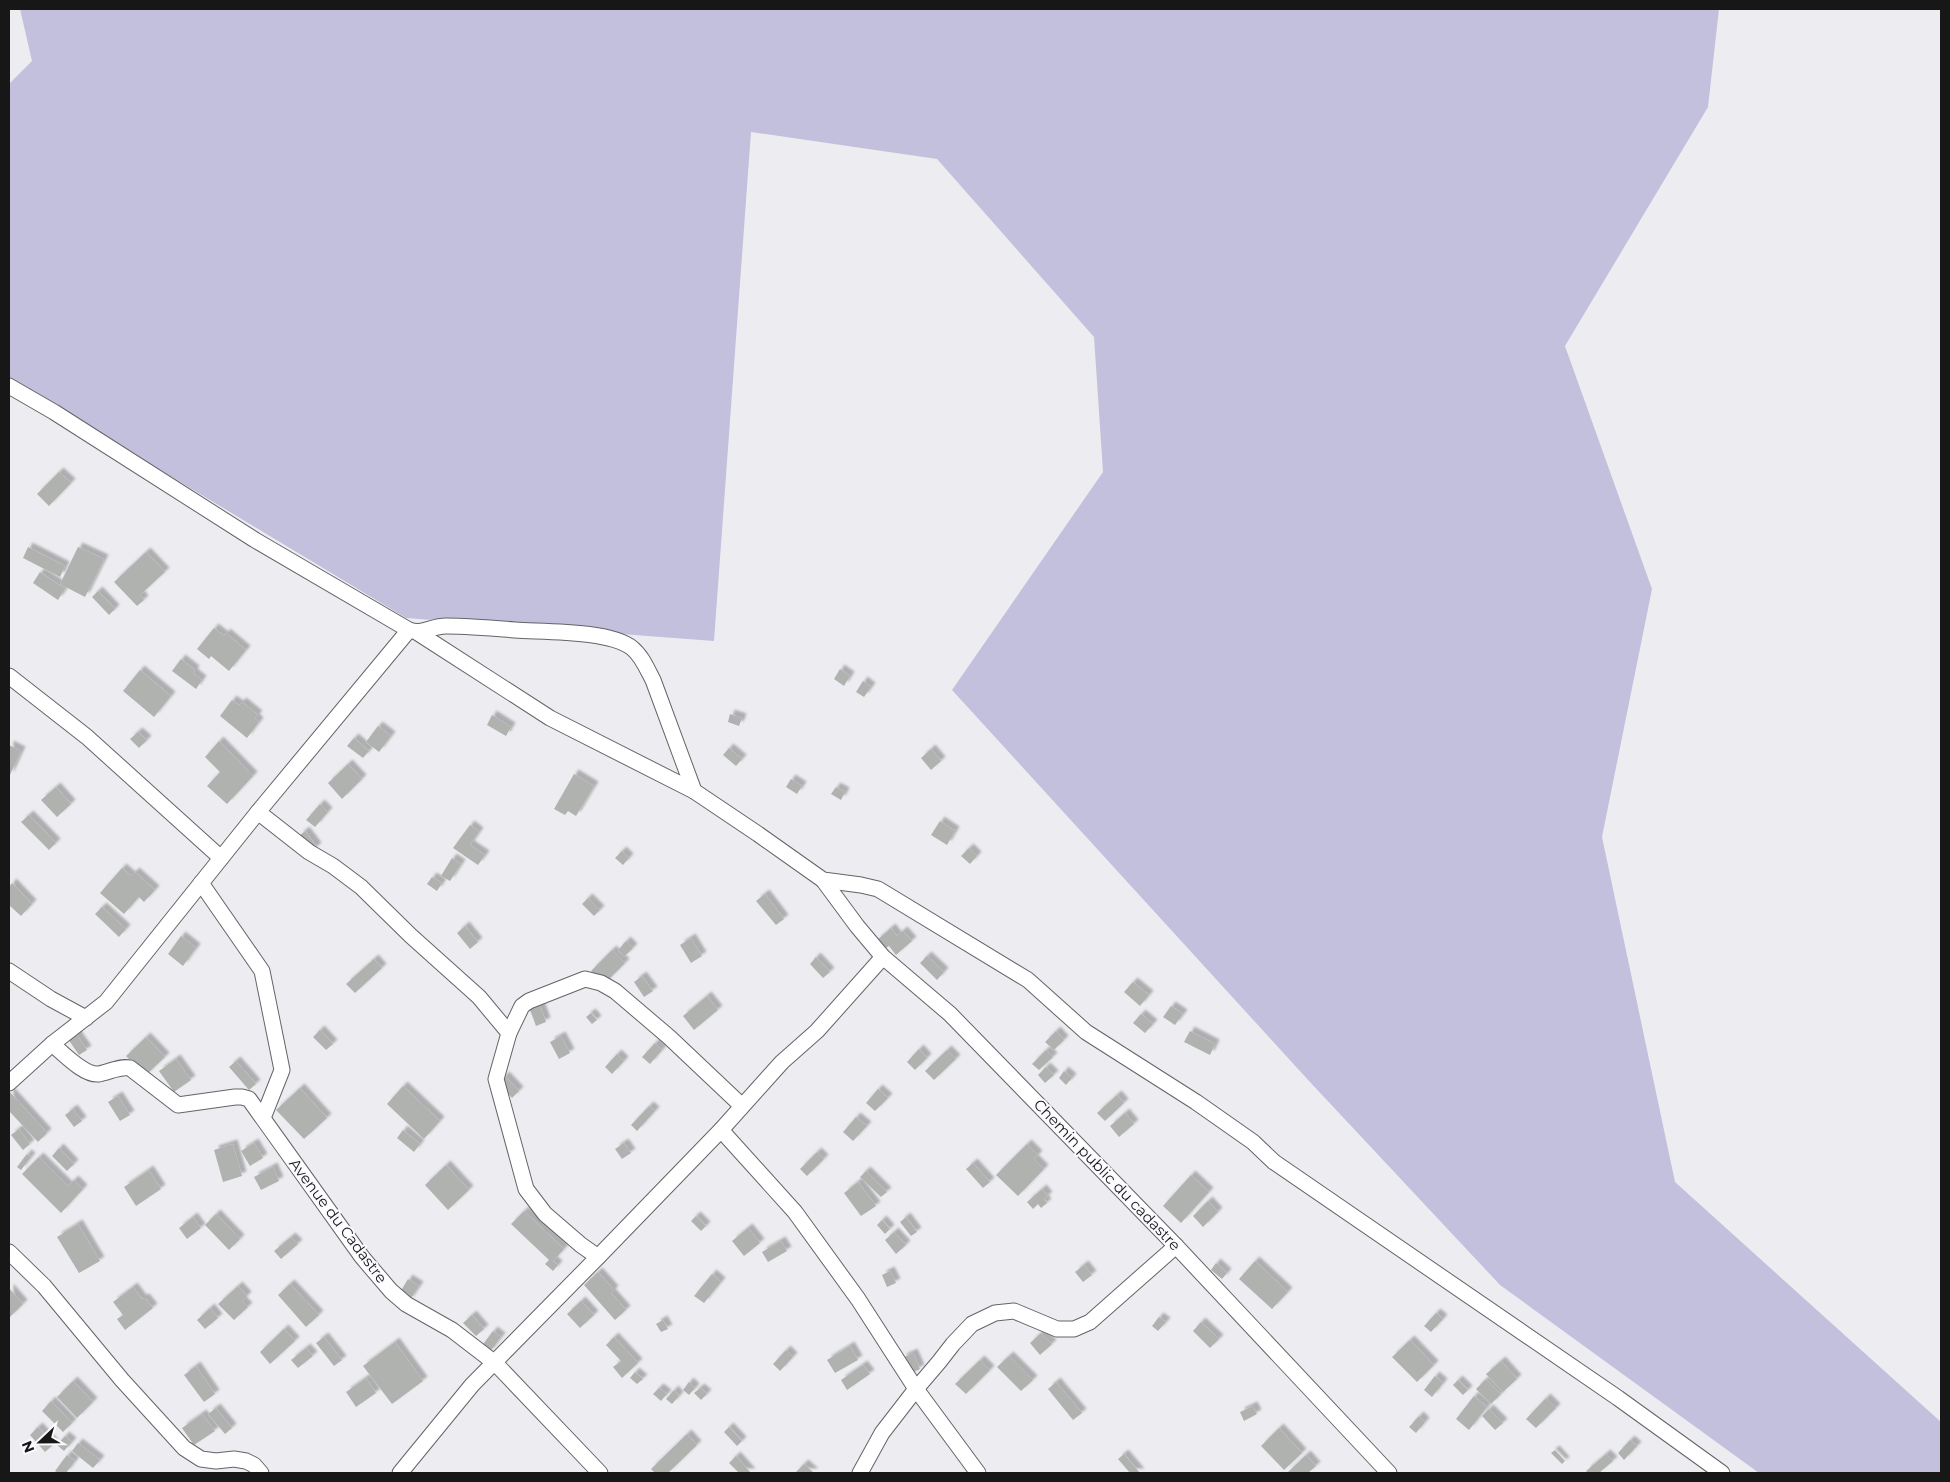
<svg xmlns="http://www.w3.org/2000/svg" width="1950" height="1482" viewBox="0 0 1950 1482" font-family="Montserrat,sans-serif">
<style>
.green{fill:#c3c0dd}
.building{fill:#afb2af;filter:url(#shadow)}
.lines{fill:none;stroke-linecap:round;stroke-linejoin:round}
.minor-casing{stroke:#646367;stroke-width:17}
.minor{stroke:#fff;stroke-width:15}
.labels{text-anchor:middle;stroke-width:4;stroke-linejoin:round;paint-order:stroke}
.street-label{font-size:15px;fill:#171718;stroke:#fbfafe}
</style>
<defs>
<filter id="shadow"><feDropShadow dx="4.5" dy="-4.5" stdDeviation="1" flood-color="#0004"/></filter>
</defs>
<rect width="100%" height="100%" fill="#ededf1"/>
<polygon class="green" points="20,9 1719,9 1708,107 1565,346 1652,589 1602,837 1675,1182 1941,1422 1941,1473 1759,1473 1500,1285 1309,1081 952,690 1103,472 1094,337 937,159 751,132 714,641 406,618 9,379 9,84 32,61"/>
<g class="building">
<polygon points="59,472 71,483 49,506 37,494"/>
<polygon points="28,547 65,566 60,577 23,558"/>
<polygon points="78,547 104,559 85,597 60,584"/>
<polygon points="146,552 165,572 140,595 144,600 137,606 114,582"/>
<polygon points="40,572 65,589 58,600 33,583"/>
<polygon points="98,591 115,609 109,615 92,597"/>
<polygon points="214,628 224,636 226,633 246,650 229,671 211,656 209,659 197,649"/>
<polygon points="181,659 195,670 193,673 202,680 196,689 172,671"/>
<polygon points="840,669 850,676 844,686 834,679"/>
<polygon points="140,670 171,696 154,717 123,691"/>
<polygon points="863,681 871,687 864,697 856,692"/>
<polygon points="232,700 239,705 242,702 258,715 255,718 259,722 247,738 220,716"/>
<polygon points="730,714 742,718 739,726 728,722"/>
<polygon points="492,715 511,727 506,736 487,725"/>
<polygon points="378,726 391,736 379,752 366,742"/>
<polygon points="138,732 147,740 139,748 130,739"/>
<polygon points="354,738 369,751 363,758 347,746"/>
<polygon points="219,741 253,776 227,804 207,786 220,772 205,757"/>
<polygon points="9,745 21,751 9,777"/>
<polygon points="729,748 742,759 736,766 723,755"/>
<polygon points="931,749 941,761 931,770 921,758"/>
<polygon points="348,764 362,779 342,799 328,783"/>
<polygon points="574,774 594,786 576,816 568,811 565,815 554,809"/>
<polygon points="791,779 802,786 797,794 786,787"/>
<polygon points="56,787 71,804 57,817 41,800"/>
<polygon points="836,787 845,792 841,800 831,794"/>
<polygon points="320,804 328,812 315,827 306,820"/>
<polygon points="29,815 56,843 49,850 21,822"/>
<polygon points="940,821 955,831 947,845 931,835"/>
<polygon points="470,825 479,832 470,845 485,855 478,865 453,848"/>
<polygon points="305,831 317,847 311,852 299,836"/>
<polygon points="969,848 977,856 970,864 961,856"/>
<polygon points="622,851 629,858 623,865 615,858"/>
<polygon points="452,858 461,864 450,881 441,876"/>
<polygon points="122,868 131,876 135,872 155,890 144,902 139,897 124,914 100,893"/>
<polygon points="432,877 442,883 437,891 427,884"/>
<polygon points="12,883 32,904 21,916 9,905 9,887"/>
<polygon points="765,894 784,919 776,925 756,901"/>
<polygon points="588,898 600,910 594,916 582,904"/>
<polygon points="102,907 126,929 119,937 95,914"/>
<polygon points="465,926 478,942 470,949 457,933"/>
<polygon points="891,928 897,936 903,931 912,941 896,955 889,946 883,950 876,941"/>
<polygon points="181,936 196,948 183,966 168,954"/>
<polygon points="691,938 702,956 691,963 680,945"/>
<polygon points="626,941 633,948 624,957 618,950"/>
<polygon points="612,950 625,963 604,984 591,971"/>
<polygon points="927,956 944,972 937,980 920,963"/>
<polygon points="816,957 830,972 823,978 810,964"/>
<polygon points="374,959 382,968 355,993 346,984"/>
<polygon points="642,976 653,991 644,997 634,982"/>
<polygon points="1133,982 1149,995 1140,1006 1124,992"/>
<polygon points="707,996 718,1010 694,1030 683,1016"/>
<polygon points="539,1003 546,1022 536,1026 529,1007"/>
<polygon points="1171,1006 1183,1014 1175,1025 1163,1017"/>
<polygon points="591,1013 597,1020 592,1024 586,1017"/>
<polygon points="1141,1014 1153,1024 1145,1033 1133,1023"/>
<polygon points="320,1030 333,1044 326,1050 313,1037"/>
<polygon points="1056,1031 1064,1040 1054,1050 1045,1042"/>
<polygon points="1190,1031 1215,1044 1210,1055 1184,1042"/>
<polygon points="76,1034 87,1050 79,1055 68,1039"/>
<polygon points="561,1036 570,1053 559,1059 550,1042"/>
<polygon points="146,1037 165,1057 145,1076 126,1056"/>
<polygon points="655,1043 662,1050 650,1064 642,1057"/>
<polygon points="919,1049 927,1058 915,1070 907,1062"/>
<polygon points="947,1050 956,1059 934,1080 925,1071"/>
<polygon points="1046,1050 1053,1057 1039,1070 1032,1064"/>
<polygon points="617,1054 624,1061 612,1074 605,1067"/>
<polygon points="176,1059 191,1080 174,1092 159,1071"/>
<polygon points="236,1061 256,1084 249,1090 229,1067"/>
<polygon points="1046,1067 1054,1075 1045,1083 1038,1075"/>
<polygon points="1064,1071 1072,1078 1066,1085 1059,1078"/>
<polygon points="505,1076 519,1091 512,1098 498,1083"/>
<polygon points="403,1086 440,1121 424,1139 387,1104"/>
<polygon points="300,1088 327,1118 304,1139 276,1110"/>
<polygon points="878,1089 888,1098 875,1111 866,1103"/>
<polygon points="9,1091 47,1133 38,1142 9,1111"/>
<polygon points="1117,1095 1124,1103 1105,1121 1097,1113"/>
<polygon points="118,1096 130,1115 120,1121 108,1102"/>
<polygon points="649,1106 655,1111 637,1131 631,1125"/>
<polygon points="73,1109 82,1121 74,1127 65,1115"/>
<polygon points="1125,1113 1134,1124 1119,1137 1110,1126"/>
<polygon points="856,1117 867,1126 853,1141 843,1132"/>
<polygon points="19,1129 30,1144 23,1150 11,1135"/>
<polygon points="403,1130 420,1144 414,1152 397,1138"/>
<polygon points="254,1143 263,1158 250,1166 241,1151"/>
<polygon points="624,1143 631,1153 622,1159 615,1149"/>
<polygon points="233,1144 242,1176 223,1182 214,1150"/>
<polygon points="1027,1144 1038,1155 1034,1159 1044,1169 1018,1196 996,1175"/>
<polygon points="59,1148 74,1164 67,1171 52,1156"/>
<polygon points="817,1152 824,1159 807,1176 800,1169"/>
<polygon points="27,1154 31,1157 21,1170 17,1167"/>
<polygon points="39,1157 68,1186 74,1180 83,1189 61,1213 22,1174"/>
<polygon points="973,1163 990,1182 983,1188 966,1169"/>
<polygon points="446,1165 469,1190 448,1210 425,1185"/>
<polygon points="273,1167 279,1181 261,1190 254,1177"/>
<polygon points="149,1170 161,1189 136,1206 124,1187"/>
<polygon points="866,1171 887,1192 881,1197 860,1177"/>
<polygon points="1191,1175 1209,1192 1181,1223 1163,1206"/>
<polygon points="858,1182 876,1206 861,1216 844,1193"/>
<polygon points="1042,1189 1048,1196 1044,1199 1047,1203 1041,1208 1038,1204 1033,1209 1027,1202"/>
<polygon points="1208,1201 1218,1212 1203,1227 1193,1216"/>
<polygon points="524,1211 564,1249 553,1261 558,1265 553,1271 545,1264 549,1260 511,1224"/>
<polygon points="216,1214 240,1239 229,1250 205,1225"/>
<polygon points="696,1216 706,1226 701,1231 691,1221"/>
<polygon points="193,1217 201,1228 187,1239 179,1228"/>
<polygon points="906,1217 917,1232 911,1236 900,1222"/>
<polygon points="882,1220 890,1229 885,1234 877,1225"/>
<polygon points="78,1224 100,1261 79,1273 57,1237"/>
<polygon points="748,1228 760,1243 744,1256 732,1241"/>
<polygon points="894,1232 906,1245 896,1254 885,1240"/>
<polygon points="291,1237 298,1244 281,1259 274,1251"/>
<polygon points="781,1241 787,1251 768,1262 762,1252"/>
<polygon points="1255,1261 1288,1292 1272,1309 1239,1279"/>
<polygon points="1216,1263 1227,1273 1222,1279 1211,1270"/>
<polygon points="1084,1265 1092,1275 1083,1282 1075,1272"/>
<polygon points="890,1271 896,1283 887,1287 882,1275"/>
<polygon points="598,1272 614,1290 611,1293 626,1310 615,1320 584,1285"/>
<polygon points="712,1274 721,1282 704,1303 694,1296"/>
<polygon points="408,1279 419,1286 409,1301 399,1294"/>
<polygon points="290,1284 319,1315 306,1327 278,1295"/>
<polygon points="238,1286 247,1296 242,1301 248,1307 234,1320 218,1304"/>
<polygon points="133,1287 142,1299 145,1298 153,1308 125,1330 117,1319 123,1315 113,1302"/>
<polygon points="9,1288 23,1304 9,1318"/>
<polygon points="581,1301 594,1315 580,1328 567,1314"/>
<polygon points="210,1308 218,1318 205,1329 197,1320"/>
<polygon points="1436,1313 1443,1319 1431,1332 1424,1326"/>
<polygon points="472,1315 484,1329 476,1336 463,1323"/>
<polygon points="1159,1317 1166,1322 1158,1331 1152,1326"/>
<polygon points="663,1320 668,1329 661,1332 656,1324"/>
<polygon points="1201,1322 1219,1339 1210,1348 1193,1331"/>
<polygon points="284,1329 295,1341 270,1364 260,1352"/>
<polygon points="493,1331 501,1337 489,1353 481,1347"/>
<polygon points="1041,1333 1052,1344 1040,1355 1030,1343"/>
<polygon points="324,1337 342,1360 334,1366 316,1343"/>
<polygon points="614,1337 638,1363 622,1378 613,1367 621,1361 606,1345"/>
<polygon points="1410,1340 1434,1365 1417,1382 1392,1357"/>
<polygon points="395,1342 423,1381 392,1404 363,1366"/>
<polygon points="850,1346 858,1360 835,1373 827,1360"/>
<polygon points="306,1348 313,1356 298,1368 291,1360"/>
<polygon points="786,1350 793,1357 780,1371 773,1364"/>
<polygon points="913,1353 920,1369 910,1374 902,1358"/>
<polygon points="1009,1356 1033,1380 1021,1391 997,1367"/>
<polygon points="980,1360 990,1370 966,1394 955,1384"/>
<polygon points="1501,1361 1517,1379 1503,1392 1486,1374"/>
<polygon points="863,1365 870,1374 847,1390 841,1380"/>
<polygon points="196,1366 215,1394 204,1402 184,1375"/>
<polygon points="635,1372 643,1379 637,1384 630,1378"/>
<polygon points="1435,1376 1443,1383 1432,1397 1424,1390"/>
<polygon points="366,1378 376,1393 356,1407 346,1392"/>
<polygon points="1486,1379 1501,1394 1491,1404 1476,1389"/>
<polygon points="1458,1380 1468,1390 1463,1395 1453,1385"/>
<polygon points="73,1381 93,1402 77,1418 57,1397"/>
<polygon points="689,1382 695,1388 689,1395 683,1390"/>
<polygon points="1056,1382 1082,1413 1073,1420 1048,1389"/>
<polygon points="659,1388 667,1394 661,1401 653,1394"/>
<polygon points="700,1388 707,1394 701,1400 694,1393"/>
<polygon points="674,1390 679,1396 672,1404 666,1399"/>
<polygon points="1474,1396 1487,1407 1469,1430 1456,1419"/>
<polygon points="1546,1398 1556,1408 1536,1428 1526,1419"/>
<polygon points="51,1401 72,1423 63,1432 42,1411"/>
<polygon points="1253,1406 1257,1414 1244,1421 1240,1412"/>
<polygon points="216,1408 232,1428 225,1434 208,1414"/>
<polygon points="1489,1409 1503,1423 1495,1430 1482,1416"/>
<polygon points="202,1414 215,1431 194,1445 182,1428"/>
<polygon points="1419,1416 1425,1422 1416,1433 1409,1427"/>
<polygon points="38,1427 54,1444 45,1452 30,1435"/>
<polygon points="729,1427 742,1441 737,1446 724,1432"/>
<polygon points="1279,1428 1302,1453 1284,1470 1261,1446"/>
<polygon points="687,1434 697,1445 668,1473 655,1473 651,1469"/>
<polygon points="65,1436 72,1442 64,1451 57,1445"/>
<polygon points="1630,1440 1637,1446 1624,1460 1618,1453"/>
<polygon points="78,1443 100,1460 93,1468 72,1451"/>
<polygon points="1555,1450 1565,1461 1562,1464 1551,1453"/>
<polygon points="1124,1454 1140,1473 1130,1473 1118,1459"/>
<polygon points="1606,1454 1613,1461 1599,1473 1588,1473 1586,1471"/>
<polygon points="67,1455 75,1461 66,1473 58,1473 55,1471"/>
<polygon points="1306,1455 1316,1466 1308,1473 1287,1473"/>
<polygon points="736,1456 751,1473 739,1473 729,1463"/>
<polygon points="804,1464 814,1473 795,1473"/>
</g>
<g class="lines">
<defs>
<g id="minor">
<path d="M9,386L54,412L255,540L409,630C423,635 431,626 446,626C469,626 492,628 515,630C543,632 610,630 632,648C642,656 647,669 653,680L694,791L758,834L823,880L861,885L878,889L1028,980L1086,1032L1196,1102L1253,1142L1274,1162L1618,1398L1722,1473"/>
<polyline points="418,633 550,718 694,791"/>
<polyline points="9,676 87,737 221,858"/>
<polyline points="258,812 309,852 333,866 361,887 411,936 479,997 509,1033 496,1079 526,1189 545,1214 581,1245 598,1257 721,1130 782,1062 817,1031 883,957"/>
<polyline points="823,880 857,926 883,957 950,1014 1176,1246 1389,1473"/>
<polyline points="201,883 262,971 282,1070 263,1118"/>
<polyline points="9,971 51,999 86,1018"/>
<polyline points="509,1033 522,1006 529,1001 585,979 601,983 615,991 669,1037 742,1106"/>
<path d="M52,1044C63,1053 84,1076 99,1074C110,1072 119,1066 130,1068L178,1105L235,1097H242L249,1099L362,1257L391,1291L406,1304L452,1330L495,1363L600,1473"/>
<polyline points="9,1083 52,1044 106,1002 258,812 409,630"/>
<polyline points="721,1130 795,1212 858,1299 916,1389 978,1473"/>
<polyline points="9,1252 44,1286 122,1380 184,1448 201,1459 216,1461 234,1459 246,1461 254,1465 261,1473"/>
<polyline points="400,1473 472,1385 598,1257"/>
<polyline points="860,1473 882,1433 916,1389 939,1362 953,1344 972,1324 995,1313 1014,1311 1057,1329 1074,1329 1090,1322 1176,1246"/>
</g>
</defs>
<use href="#minor" class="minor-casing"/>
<use href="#minor" class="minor"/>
</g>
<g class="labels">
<g class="street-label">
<text transform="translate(1107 1175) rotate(46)" y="5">Chemin public du cadastre</text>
<text transform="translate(338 1221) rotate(53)" y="5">Avenue du Cadastre</text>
</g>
</g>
<rect width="1950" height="1482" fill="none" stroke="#171718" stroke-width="20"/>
<g transform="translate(40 1442) rotate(248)" stroke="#fbfafe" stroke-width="4" paint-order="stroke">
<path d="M0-4L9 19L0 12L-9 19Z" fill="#171718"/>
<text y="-8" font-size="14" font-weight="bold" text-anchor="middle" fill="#171718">N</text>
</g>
</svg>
